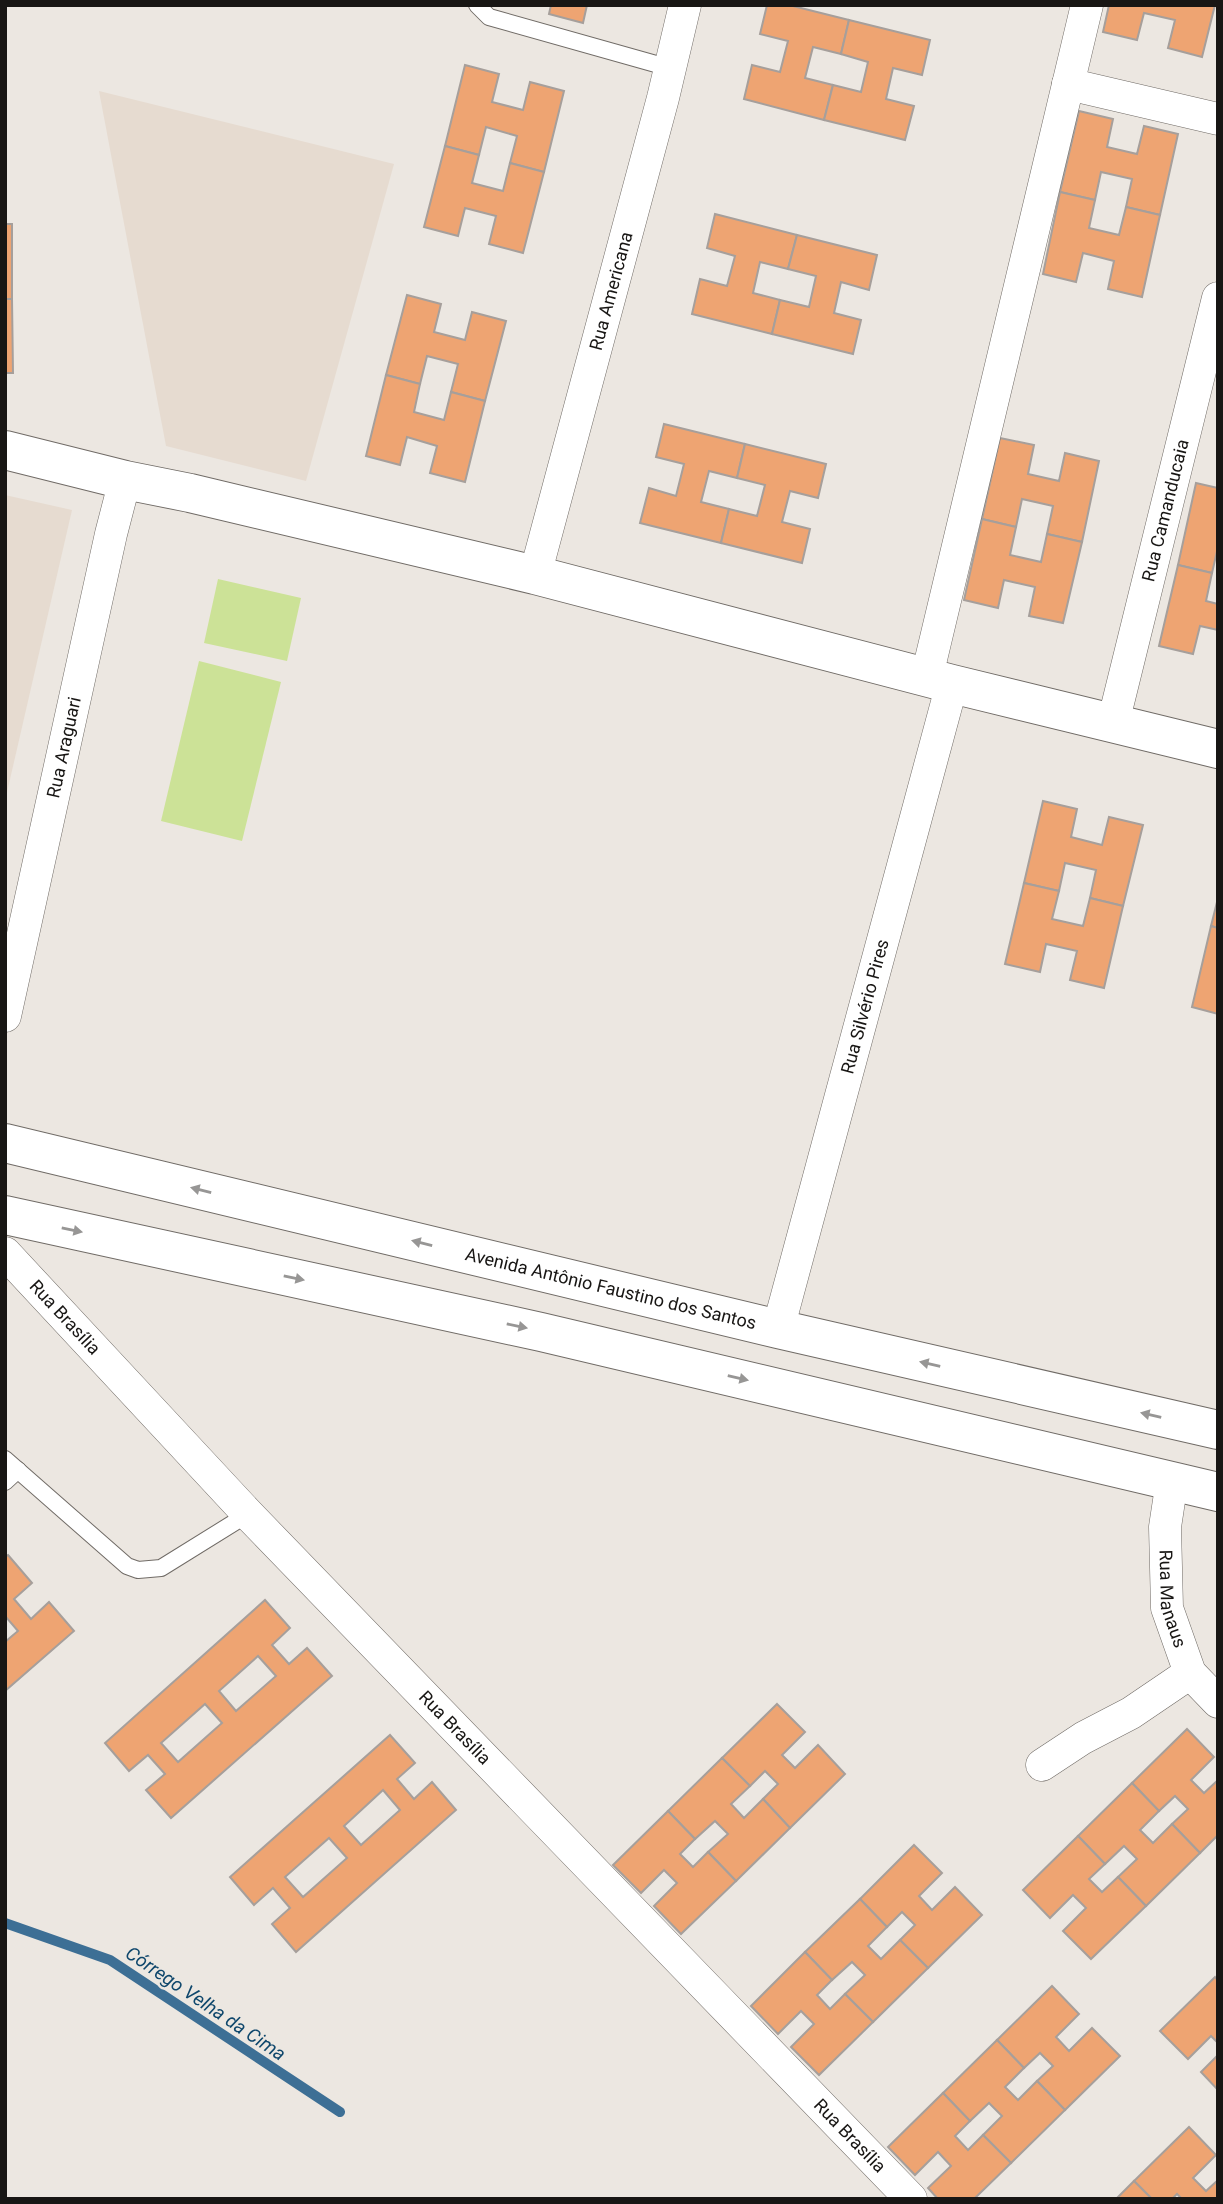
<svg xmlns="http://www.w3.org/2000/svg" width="1223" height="2204" viewBox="0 0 1223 2204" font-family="Roboto,sans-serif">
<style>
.built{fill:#e6dbd0}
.green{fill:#cce297}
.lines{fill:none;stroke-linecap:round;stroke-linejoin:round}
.stream{stroke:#3d6f95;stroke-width:10}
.building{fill:#eea472;stroke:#a69f9b;stroke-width:2;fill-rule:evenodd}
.service-casing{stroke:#706b66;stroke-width:18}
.minor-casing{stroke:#706b66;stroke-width:33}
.tertiary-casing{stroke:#706b66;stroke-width:40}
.secondary-casing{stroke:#706b66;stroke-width:40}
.service{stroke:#fff;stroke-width:16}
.minor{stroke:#fff;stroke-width:32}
.tertiary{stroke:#fff;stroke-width:38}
.secondary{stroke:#fff;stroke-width:38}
.oneway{fill:#979695}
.labels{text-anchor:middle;stroke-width:5;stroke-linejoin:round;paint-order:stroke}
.street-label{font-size:18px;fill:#181614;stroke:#ece7e1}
.water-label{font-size:19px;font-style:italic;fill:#0f476c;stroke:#ece7e1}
</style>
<rect width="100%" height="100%" fill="#ece7e1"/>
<g class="built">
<polygon points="99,91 394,164 306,481 166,446"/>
<polygon points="5,495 72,510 5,801"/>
</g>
<g class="green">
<polygon points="218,579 301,598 287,661 204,643"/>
<polygon points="199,661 281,682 242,841 161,821"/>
</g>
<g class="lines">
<polyline class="stream" points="5,1923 110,1960 340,2112"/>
</g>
<g class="building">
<polygon points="551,5 587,5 583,23 549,14"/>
<polygon points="767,5 789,5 849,20 841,54 813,47 805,78 833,85 824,120 744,99 752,65 780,72 788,41 760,34"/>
<polygon points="1109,5 1215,5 1202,57 1168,48 1175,20 1144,13 1137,40 1103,32"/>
<polygon points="849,20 930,40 922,75 893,68 886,99 914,106 905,140 824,120 833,85 861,92 868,62 841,54"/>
<polygon points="465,65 499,74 492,102 523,110 530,82 564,91 544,172 510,163 517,136 486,127 479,155 445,146"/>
<polygon points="1079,111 1113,119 1107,147 1137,154 1144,126 1178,134 1160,215 1126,207 1132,179 1101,172 1095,200 1060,192"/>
<polygon points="445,146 479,155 472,183 503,191 510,163 544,172 523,253 489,244 496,216 465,208 458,236 424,227"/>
<polygon points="1060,192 1095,200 1089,228 1119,235 1126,207 1160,215 1142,297 1108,289 1114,261 1083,253 1076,282 1043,274"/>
<polygon points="715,214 797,235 788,269 760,262 753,293 780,300 772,334 692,314 700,279 727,286 735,256 707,248"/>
<rect x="5" y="224" width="7" height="75"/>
<polygon points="797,235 877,255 869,290 841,282 834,313 861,320 853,354 772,334 780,300 809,307 816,276 788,269"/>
<polygon points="407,295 441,304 434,332 465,340 472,312 506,321 485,401 451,392 458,364 427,356 420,384 386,375"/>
<polygon points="5,299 12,299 13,373 5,373"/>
<polygon points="386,375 420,384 414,412 444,420 451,392 485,401 465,482 430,473 437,446 407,437 400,465 366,456"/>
<polygon points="664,424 745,444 737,478 709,471 701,502 729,509 721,543 640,523 649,488 676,496 684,464 656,457"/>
<polygon points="1000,438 1034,445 1028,474 1059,481 1065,453 1099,461 1082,542 1047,534 1053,506 1022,499 1016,527 982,519"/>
<polygon points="745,444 826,464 818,498 790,491 782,522 810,529 802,563 721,543 729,509 757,516 765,485 737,478"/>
<polygon points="1196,483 1218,488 1218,547 1212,573 1178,565"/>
<polygon points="982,519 1016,527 1010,555 1041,562 1047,534 1082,542 1063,623 1029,616 1035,587 1004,580 998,608 964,600"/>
<polygon points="1178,565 1212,573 1206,601 1218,604 1218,630 1200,626 1193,654 1159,646"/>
<polygon points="1043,801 1077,809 1071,837 1102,845 1109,817 1143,825 1123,906 1090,898 1096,870 1065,863 1059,891 1024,883"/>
<polygon points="1024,883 1059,891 1052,919 1083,926 1090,898 1123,906 1104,988 1070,980 1077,951 1046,944 1040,972 1005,964"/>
<polygon points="1218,898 1218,928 1211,926"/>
<polygon points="1211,926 1218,928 1218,1014 1192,1007"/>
<polygon points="8,1555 32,1583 14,1599 31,1619 49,1602 74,1631 5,1691 5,1642 18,1631 5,1616 5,1557"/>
<path d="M265,1600L290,1628L272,1645L289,1664L307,1648L332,1676L171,1818L146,1790L165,1774L148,1755L129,1771L105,1743ZM258,1656L276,1676L236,1711L219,1691ZM205,1704L222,1723L178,1762L161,1743Z"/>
<polygon points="777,1704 805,1732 782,1755 795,1768 818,1745 845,1774 790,1828 763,1799 778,1784 765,1771 750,1786 722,1758"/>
<polygon points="1187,1729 1214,1757 1191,1780 1204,1793 1218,1780 1218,1835 1200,1853 1172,1824 1188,1809 1175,1796 1159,1811 1132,1783"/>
<path d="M390,1735L415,1763L397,1779L414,1799L432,1782L456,1810L296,1952L272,1924L290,1908L273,1888L254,1905L230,1877ZM383,1790L400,1810L361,1845L344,1826ZM329,1838L347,1858L303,1897L285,1877Z"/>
<polygon points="722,1758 750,1786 731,1804 744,1818 763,1799 790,1828 736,1881 708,1852 728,1834 715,1821 695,1839 668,1811"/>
<polygon points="1132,1783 1159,1811 1140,1830 1153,1843 1172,1824 1200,1853 1146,1906 1118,1877 1137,1859 1124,1846 1105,1864 1078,1836"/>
<polygon points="668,1811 695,1839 680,1854 693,1867 708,1852 736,1881 681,1934 654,1906 677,1883 664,1870 641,1893 613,1865"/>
<polygon points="1078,1836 1105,1864 1089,1879 1102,1892 1118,1877 1146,1906 1091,1959 1063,1931 1086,1908 1073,1895 1050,1918 1023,1890"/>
<polygon points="914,1845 942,1873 919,1896 932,1910 955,1887 982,1915 928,1968 900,1940 915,1925 902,1912 887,1927 860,1899"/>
<polygon points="860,1899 887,1927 868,1946 881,1959 900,1940 928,1968 873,2022 845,1994 865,1975 852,1962 832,1980 805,1952"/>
<polygon points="805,1952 832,1980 817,1995 830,2009 845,1994 873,2022 819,2075 791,2047 814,2024 801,2011 778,2034 751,2006"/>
<polygon points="1215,1977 1218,1981 1218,2043 1211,2036 1188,2059 1160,2031"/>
<polygon points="1052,1986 1079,2014 1056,2037 1069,2051 1092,2028 1120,2056 1065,2110 1037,2081 1053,2066 1040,2053 1024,2068 997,2040"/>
<polygon points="997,2040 1024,2068 1005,2087 1018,2100 1037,2081 1065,2110 1011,2163 983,2135 1002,2116 989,2103 970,2121 943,2093"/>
<polygon points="1218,2055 1218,2090 1201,2072"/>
<polygon points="943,2093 970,2121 955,2136 968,2150 983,2135 1011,2163 974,2199 938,2199 928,2188 951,2166 938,2152 915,2175 888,2147"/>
<polygon points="1189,2127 1216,2155 1193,2178 1206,2191 1218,2180 1218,2199 1182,2199 1177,2194 1172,2199 1152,2199 1134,2181"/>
<polygon points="1134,2181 1152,2199 1116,2199"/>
</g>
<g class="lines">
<defs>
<g id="service">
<polyline points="477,5 489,17 670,68"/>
<polyline points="5,1459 127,1566 138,1570 161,1568 248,1514"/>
<polyline points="5,1482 18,1470"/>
</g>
<g id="minor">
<polyline points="1068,84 1218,119"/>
<path id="s1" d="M535,575L663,98L685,5"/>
<polyline points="927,676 1087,5"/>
<path id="s2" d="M1113,723L1218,298"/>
<path id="s3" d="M5,1016L111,534L125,480"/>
<path id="s4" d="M5,1253L248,1514L911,2199"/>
<path id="s5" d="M778,1329L952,684"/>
<path id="s6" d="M1172,1481L1165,1527L1167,1608L1190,1673L1218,1702"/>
<polyline points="1042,1765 1083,1738 1131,1713 1190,1673"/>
</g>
<polyline id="tertiary" points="5,450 125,480 190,493 535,575 952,684 1218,749"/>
<g id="secondary">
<path id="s7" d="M5,1143L778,1329L1218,1430"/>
<polyline points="5,1215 541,1332 1218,1492"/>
</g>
</defs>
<use href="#service" class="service-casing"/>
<use href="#minor" class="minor-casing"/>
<use href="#tertiary" class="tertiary-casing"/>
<use href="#secondary" class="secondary-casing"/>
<use href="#service" class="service"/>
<use href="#minor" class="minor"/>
<use href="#tertiary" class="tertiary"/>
<use href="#secondary" class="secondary"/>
</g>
<defs><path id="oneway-solid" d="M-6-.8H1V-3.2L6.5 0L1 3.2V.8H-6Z" transform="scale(1.75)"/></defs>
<g class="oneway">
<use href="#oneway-solid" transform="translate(201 1190) rotate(-166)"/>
<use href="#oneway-solid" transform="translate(72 1230) rotate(12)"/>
<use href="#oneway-solid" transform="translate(422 1243) rotate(-166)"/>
<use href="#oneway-solid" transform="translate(294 1278) rotate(12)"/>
<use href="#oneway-solid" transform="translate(517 1326) rotate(12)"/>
<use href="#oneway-solid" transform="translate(930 1364) rotate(-167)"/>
<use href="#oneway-solid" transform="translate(738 1378) rotate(13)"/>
<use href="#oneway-solid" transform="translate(1151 1415) rotate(-167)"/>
</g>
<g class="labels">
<g class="street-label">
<text dy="6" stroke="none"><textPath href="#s1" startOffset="294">Rua Americana</textPath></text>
<text dy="6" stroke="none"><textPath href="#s2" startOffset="219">Rua Camanducaia</textPath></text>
<text dy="6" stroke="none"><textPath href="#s3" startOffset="275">Rua Araguari</textPath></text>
<text dy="6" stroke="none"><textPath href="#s5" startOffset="334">Rua Silvério Pires</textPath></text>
<text dy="6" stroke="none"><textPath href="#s7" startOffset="623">Avenida Antônio Faustino dos Santos</textPath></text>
<text dy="6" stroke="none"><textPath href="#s4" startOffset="88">Rua Brasília</textPath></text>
<text dy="6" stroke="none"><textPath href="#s6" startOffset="119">Rua Manaus</textPath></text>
<text dy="6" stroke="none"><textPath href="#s4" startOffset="654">Rua Brasília</textPath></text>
<text dy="6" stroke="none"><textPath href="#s4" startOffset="1222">Rua Brasília</textPath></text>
</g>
<g class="water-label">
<text transform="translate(206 2003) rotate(34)" y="7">Córrego Velha da Cima</text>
</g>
</g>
<rect width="1223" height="2204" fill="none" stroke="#181614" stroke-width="14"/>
</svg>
